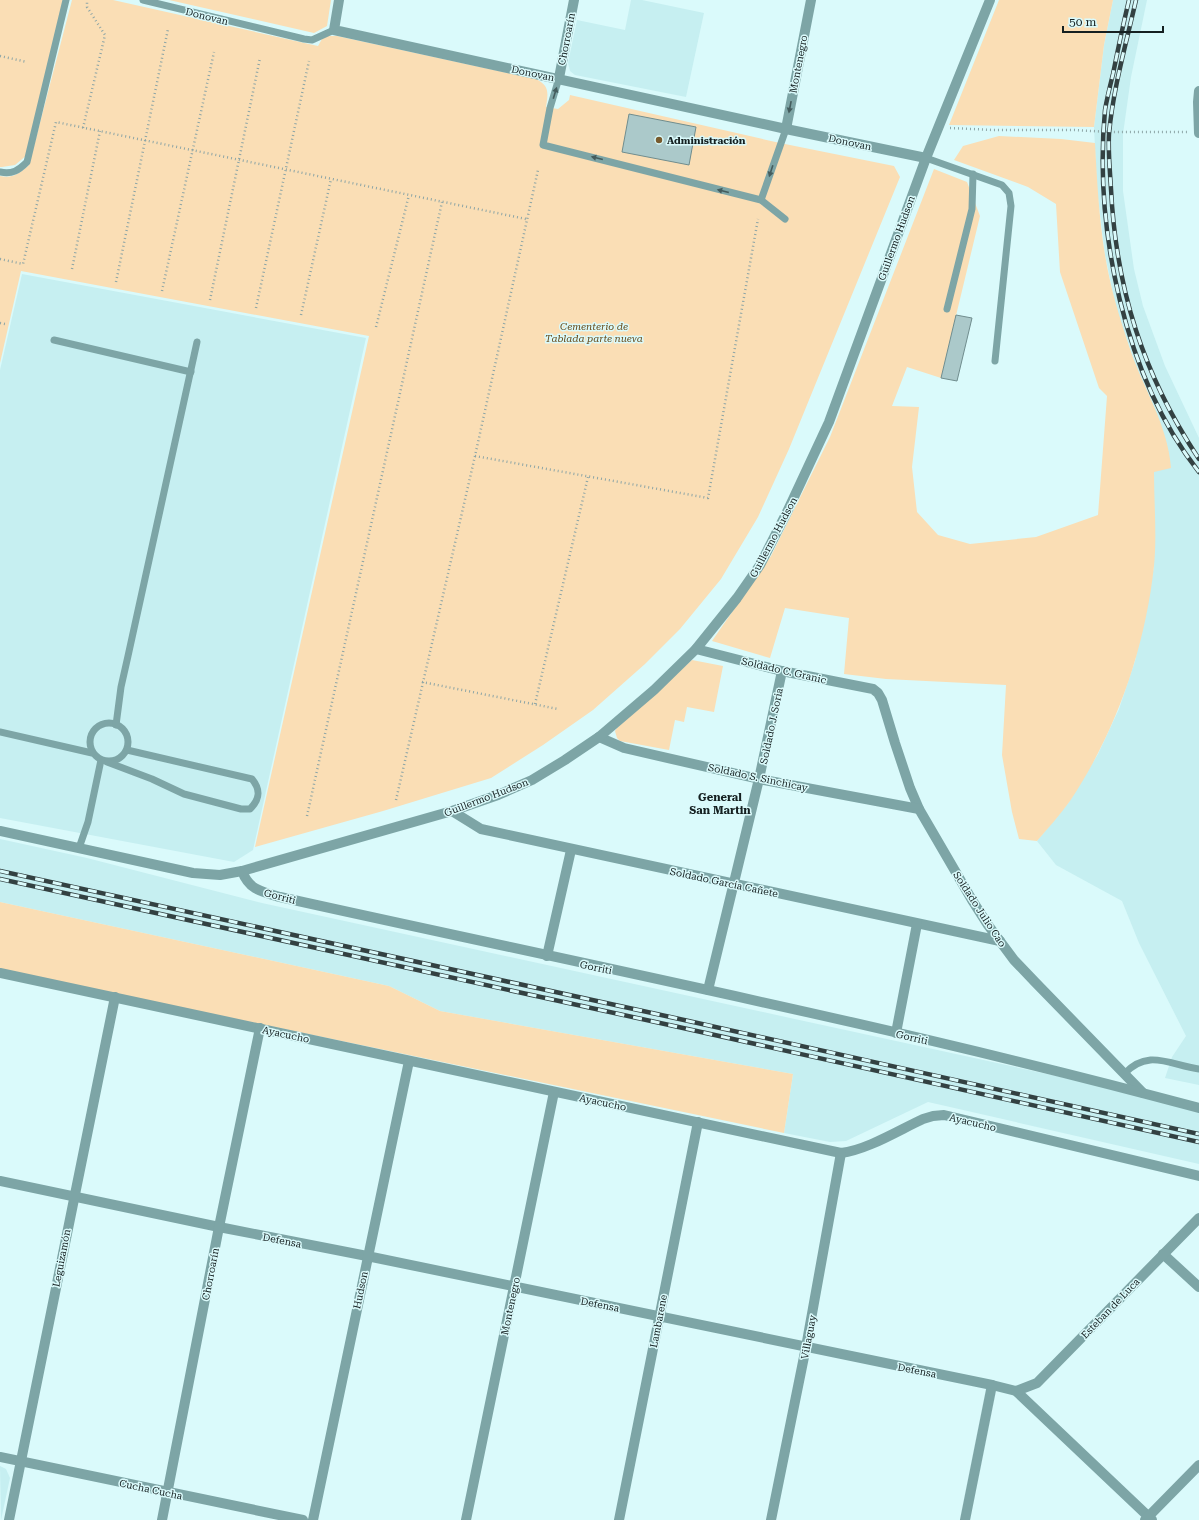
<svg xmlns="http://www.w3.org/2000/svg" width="1199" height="1520" viewBox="0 0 1199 1520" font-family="'Roboto Serif',serif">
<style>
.built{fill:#c6eff1}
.green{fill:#fadeb5}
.building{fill:#abc9ca;stroke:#708d8e}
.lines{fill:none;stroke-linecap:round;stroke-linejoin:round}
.path{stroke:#8da5a6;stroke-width:2.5;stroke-dasharray:1 3;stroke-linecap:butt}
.lane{stroke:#7da5a6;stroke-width:7}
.street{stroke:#7da5a6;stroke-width:10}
.rail-casing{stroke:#334142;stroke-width:4.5}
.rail{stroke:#dafafb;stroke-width:3;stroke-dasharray:9;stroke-linecap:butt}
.oneway{fill:#445c5d}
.poi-dot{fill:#785b2e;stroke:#dafafb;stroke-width:1.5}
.labels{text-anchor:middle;stroke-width:3;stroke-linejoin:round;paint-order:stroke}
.street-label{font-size:10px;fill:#152021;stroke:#dafafb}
.poi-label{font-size:10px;font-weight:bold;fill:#152021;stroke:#dafafb;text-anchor:start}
.park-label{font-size:10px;font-style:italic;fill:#664918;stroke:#dafafb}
.neighbourhood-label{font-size:11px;font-weight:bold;fill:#152021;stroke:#dafafb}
</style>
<rect width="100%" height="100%" fill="#dafafb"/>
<g class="built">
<polygon points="631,0 642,0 704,13 686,97 575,75 570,71 568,63 577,20 625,30"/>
<polygon points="1113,0 1147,0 1131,77 1123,134 1123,191 1134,269 1143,306 1165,366 1199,438 1199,1085 1165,1078 1172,1057 1186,1036 1139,943 1122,901 1056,865 1037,841 1069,802 1098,754 1119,709 1135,661 1146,612 1154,566 1154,472 1134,361 1116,308 1105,255 1097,190 1094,127 1104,45"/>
<polygon points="22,274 366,338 253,850 234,862 0,818 0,370"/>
<polygon points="0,839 87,858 262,903 1199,1107 1199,1164 928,1102 846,1141 830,1142 784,1133 793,1074 440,1011 389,986 0,902"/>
<polygon points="0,1466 6,1469 10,1478 1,1520"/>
</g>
<g class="green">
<polygon points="0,0 63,0 27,155 15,165 2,167 0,167"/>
<path d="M72,0H113L318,46L322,39L326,36H337L536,79C550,86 548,93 546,107L558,109L569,100L570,95L780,143L894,166L900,177L789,449L758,517L721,579L680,629L645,664L593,710L543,745L491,778L383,811L255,847L369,336L21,271L0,363V176C13,179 20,173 29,165Z"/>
<polygon points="169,0 331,0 327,26 314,33"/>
<polygon points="999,0 1113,0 1104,45 1094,127 949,125"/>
<path d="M999,136L1061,139L1095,143C1097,180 1099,218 1105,255C1110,286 1119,316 1129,346C1142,387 1168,424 1171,468L1154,472C1154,503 1157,536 1154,566C1145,649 1116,732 1070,801C1060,815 1048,828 1037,841L1019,839L1012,812L1002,755L1006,685L886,679L844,674L849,618L785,608L770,658L712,641L771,556L830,437L934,169L967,182L980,216L941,378L907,367L892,406L919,407L912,467L917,512L938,535L970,544L1036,537L1098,515L1107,396L1099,388L1060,272L1056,204L1028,187L954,160L963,146Z"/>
<polygon points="692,660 723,666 714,712 687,707 684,722 675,720 669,750 620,741 617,738 615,731 617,728"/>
<polygon points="0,902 389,986 440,1011 793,1074 784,1133 0,970"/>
</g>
<g class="building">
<polygon points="629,114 696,127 689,165 622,152"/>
<polygon points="956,315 972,318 957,381 941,378"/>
</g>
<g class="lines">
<g class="path">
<polyline points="0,56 27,62"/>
<polyline points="83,128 105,35 87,7 87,0"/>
<polyline points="950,128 993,130 1074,130 1110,132 1189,132"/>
<polyline points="0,259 23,264 56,122 526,219"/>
<polyline points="72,269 100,131"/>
<polyline points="116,282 168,29"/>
<polyline points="162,291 214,52"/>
<polyline points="210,300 260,58"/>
<polyline points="256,308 309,61"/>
<polyline points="301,315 331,179"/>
<polyline points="0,323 5,324"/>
<polyline points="376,327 409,195"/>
<polyline points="475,456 708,498 758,219"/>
<polyline points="422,682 558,709"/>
<polyline points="535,704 588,477"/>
<polyline points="396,800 475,456 538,170"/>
<polyline points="307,816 442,202"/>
</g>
<g class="lane">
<polyline points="143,0 304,39 312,40 334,30"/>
<polyline points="559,78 550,108 543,145 761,200 785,219"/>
<polyline points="926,158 1002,185 1009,193 1011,206 995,361"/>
<path d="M0,172C12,175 19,170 27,162L66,0"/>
<polyline points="761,200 786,129"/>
<polyline points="947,309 972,209 973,174"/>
<polyline points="54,340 191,372"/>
<circle cx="109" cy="742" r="19"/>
<polyline points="116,725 121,687 128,656 197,342"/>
<polyline points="0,732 92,753"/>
<path d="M107,762L152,779L184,794L241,809H250C260,799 261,790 252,779L127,750"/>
<polyline points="79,848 88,822 101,760"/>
<path d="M1124,1074C1148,1048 1170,1065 1199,1069"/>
</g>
<g class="street">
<polyline points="339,0 334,30 786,129 926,158"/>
<polyline points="559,78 574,0"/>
<polyline points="1199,91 1198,102 1199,133"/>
<polyline points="786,129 811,0"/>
<polyline points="696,649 782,671 873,689 878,693 882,700 895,743 910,788 919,809 972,900 988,925 1014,960 1035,982 1143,1093"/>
<polyline points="599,737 624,748 759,779 919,809"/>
<polyline points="452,811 481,829 1000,941"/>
<path d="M0,831L193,873L220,875L242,871C249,890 262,892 280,897C587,965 895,1026 1199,1108"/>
<polyline points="242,871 452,811 498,795 532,780 565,760 599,737 654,690 696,649 737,598 760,565 787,512 829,422 926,158 990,0"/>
<polyline points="547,956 571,850"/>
<path d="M0,973L841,1153C867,1150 899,1130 923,1119L933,1116L944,1115L1199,1176"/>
<polyline points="708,990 759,779 782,671"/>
<polyline points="896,1033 917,924"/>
<polyline points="0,1181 219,1227 367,1256 992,1385 1016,1391 1152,1520"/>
<polyline points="1163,1254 1199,1287"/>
<polyline points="1016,1391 1037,1383 1199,1218"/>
<polyline points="0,1457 303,1520"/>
<polyline points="9,1520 115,997"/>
<polyline points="162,1520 219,1227 260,1028"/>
<polyline points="313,1520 409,1061"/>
<polyline points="466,1520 554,1092"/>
<polyline points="619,1520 698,1122"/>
<polyline points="771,1520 806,1347 841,1153"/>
<polyline points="965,1520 992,1385"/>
<polyline points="1145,1520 1199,1465"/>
</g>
<defs>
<g id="rail">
<path d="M1129,0C1123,25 1118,49 1113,74C1110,86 1107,98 1105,110C1094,228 1124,377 1199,472"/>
<path d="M1136,0C1126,44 1113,89 1109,134C1108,152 1110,171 1111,189C1116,289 1143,375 1199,459"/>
<polyline points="0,871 684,1020 1199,1134"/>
<polyline points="0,879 683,1028 1199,1142"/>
</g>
</defs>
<use href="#rail" class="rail-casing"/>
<use href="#rail" class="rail"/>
</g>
<defs><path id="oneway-solid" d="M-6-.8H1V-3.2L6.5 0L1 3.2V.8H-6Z"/></defs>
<g class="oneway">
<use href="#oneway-solid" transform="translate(555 93) rotate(-73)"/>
<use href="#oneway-solid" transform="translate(790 107) rotate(101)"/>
<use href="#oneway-solid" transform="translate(597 158) rotate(-166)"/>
<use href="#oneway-solid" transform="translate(771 171) rotate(108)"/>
<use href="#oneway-solid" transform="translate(723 191) rotate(-166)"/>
</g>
<circle class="poi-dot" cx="659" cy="140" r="4"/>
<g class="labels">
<g class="street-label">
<text transform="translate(207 16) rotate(14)" y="4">Donovan</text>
<text transform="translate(566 39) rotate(-79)" y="4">Chorroarín</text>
<text transform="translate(798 64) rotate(-79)" y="4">Montenegro</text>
<text transform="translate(533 73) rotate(12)" y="4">Donovan</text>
<text transform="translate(850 142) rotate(12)" y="4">Donovan</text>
<text transform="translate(896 238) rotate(-70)" y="4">Guillermo Hudson</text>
<text transform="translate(773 537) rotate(-62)" y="4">Guillermo Hudson</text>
<text transform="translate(784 670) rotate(13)" y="4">Soldado C. Granic</text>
<text transform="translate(771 726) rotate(-78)" y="4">Soldado J. Soria</text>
<text transform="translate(758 777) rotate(12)" y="4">Soldado S. Sinchicay</text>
<text transform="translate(486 797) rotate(-21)" y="4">Guillermo Hudson</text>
<text transform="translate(724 882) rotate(12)" y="4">Soldado García Cañete</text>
<text transform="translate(280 896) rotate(15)" y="4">Gorriti</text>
<text transform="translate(980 909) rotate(57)" y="4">Soldado Julio Cao</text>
<text transform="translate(596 967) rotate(12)" y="4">Gorriti</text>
<text transform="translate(286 1034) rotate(12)" y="4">Ayacucho</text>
<text transform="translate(912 1037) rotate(13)" y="4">Gorriti</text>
<text transform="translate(603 1102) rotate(12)" y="4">Ayacucho</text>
<text transform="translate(973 1122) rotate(13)" y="4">Ayacucho</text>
<text transform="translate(282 1240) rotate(11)" y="4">Defensa</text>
<text transform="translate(61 1258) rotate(-79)" y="4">Leguizamón</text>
<text transform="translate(210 1274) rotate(-79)" y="4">Chorroarín</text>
<text transform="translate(360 1290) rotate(-78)" y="4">Hudson</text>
<text transform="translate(600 1304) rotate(11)" y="4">Defensa</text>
<text transform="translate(510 1306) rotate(-78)" y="4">Montenegro</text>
<text transform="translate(1110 1308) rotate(-46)" y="4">Esteban de Luca</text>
<text transform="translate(658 1321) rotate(-79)" y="4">Lambarene</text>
<text transform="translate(808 1337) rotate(-79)" y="4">Villaguay</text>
<text transform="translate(917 1370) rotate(11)" y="4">Defensa</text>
<text transform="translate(151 1489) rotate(12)" y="4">Cucha Cucha</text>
</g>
<g class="poi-label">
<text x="667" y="144">Administración</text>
</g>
<g class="park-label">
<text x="594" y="330">Cementerio de<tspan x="594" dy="12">Tablada parte nueva</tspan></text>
</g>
<g class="neighbourhood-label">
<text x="720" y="801">General<tspan x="720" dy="13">San Martin</tspan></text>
</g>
</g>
<path d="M1063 26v6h100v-6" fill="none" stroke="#152021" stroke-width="2"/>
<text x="1069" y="26" font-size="12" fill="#152021" stroke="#dafafb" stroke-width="3" paint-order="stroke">50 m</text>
</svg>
